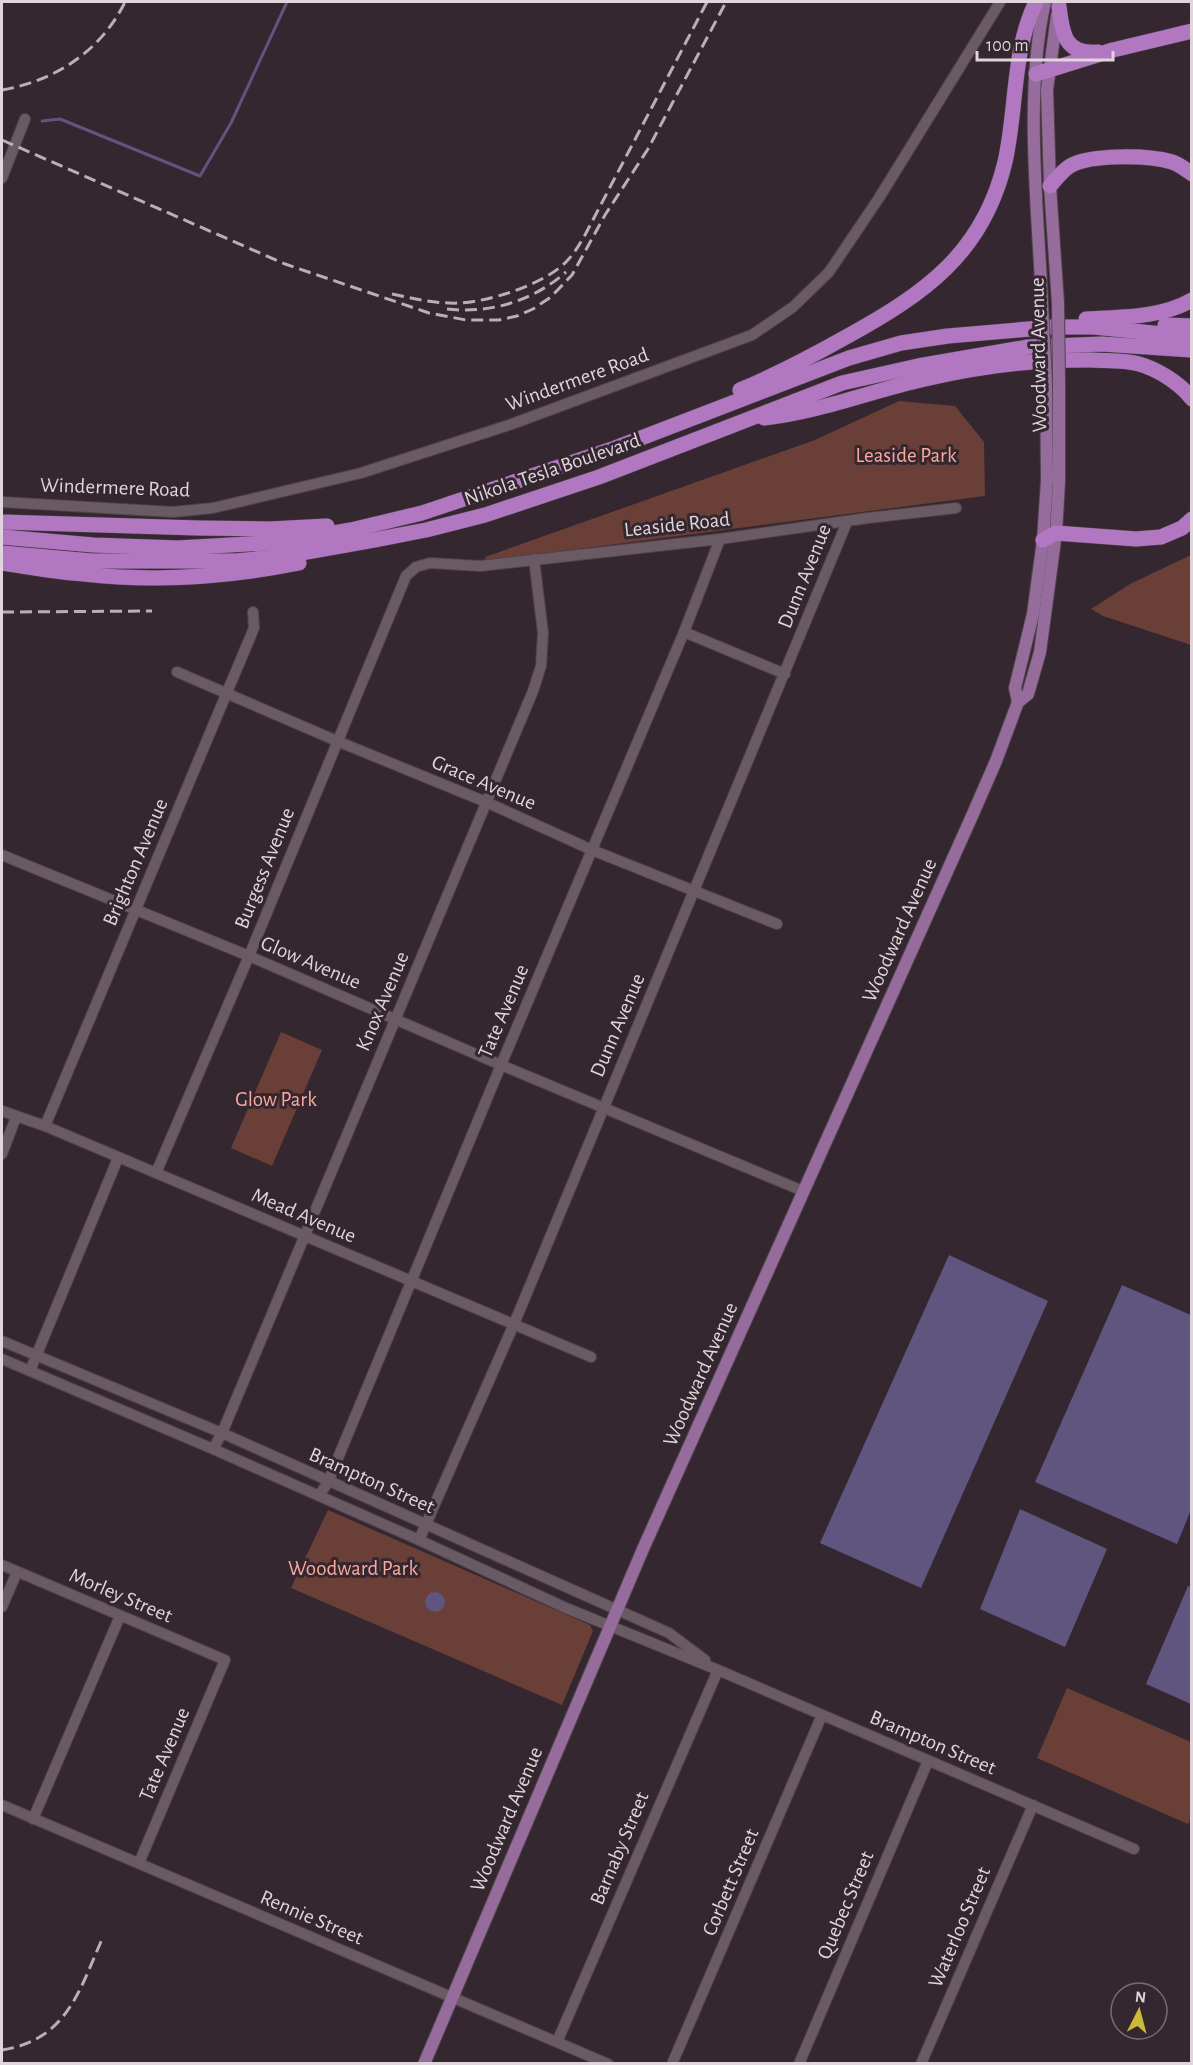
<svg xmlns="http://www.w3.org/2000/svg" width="1193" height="2065" viewBox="0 0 1193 2065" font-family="'Alegreya Sans',sans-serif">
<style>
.green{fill:#693f38}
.water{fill:#5f557f}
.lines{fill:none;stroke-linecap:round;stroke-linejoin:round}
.stream{stroke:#5f557f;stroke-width:3}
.minor-casing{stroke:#4f434b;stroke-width:12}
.major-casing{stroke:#4f434b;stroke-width:14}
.highway-casing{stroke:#4f434b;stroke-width:16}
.minor{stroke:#6a5a63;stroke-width:10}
.major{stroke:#956c9b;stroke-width:12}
.highway{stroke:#b178c1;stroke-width:15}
.rail{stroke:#baafb6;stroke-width:3;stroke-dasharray:12 6;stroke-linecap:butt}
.major-bridge-casing{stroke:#4f434b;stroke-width:14;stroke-linecap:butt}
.major-bridge{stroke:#956c9b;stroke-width:12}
.labels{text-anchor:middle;stroke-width:6;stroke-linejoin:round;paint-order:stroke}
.street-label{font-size:21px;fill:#dfd5db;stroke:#352730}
.park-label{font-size:21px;fill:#f9a99c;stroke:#352730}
</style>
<rect width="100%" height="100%" fill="#352730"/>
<g class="green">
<polygon points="899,401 955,406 984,442 985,496 487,561 485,557 815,440"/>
<polygon points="1191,555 1191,645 1103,616 1091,609 1130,584"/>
<polygon points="281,1032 322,1050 272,1166 231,1148"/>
<polygon points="328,1510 590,1625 593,1631 562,1705 291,1588"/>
<polygon points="1067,1688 1191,1742 1192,1815 1188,1824 1037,1758"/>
</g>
<g class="water">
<polygon points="949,1255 1048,1301 921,1588 820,1543"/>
<polygon points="1122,1285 1191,1315 1191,1510 1177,1544 1035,1482"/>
<polygon points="1020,1509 1107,1549 1065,1647 980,1609"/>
<polygon points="1188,1586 1192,1587 1191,1704 1146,1684"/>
<circle cx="435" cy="1602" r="10"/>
</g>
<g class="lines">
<polyline class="stream" points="42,121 60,119 200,176 231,123 287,2"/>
<defs>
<g id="minor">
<polyline points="2,178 25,119"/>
<polyline points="2,502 173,512 213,508 361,473 512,424 752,335 793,307 829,272 879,198 1000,2"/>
<polyline points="684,632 785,674"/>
<polyline points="177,672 337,741 486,802 592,850 777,924"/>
<polyline points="2,855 249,956 501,1065 803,1191"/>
<polyline points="2,1111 45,1126 591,1357"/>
<polyline points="45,1126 254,628 253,612"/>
<polyline points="2,1154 16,1117"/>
<polyline points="156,1173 249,956 406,576 416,567 430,563 480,566 720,539 868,518 956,508"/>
<polyline points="2,1341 222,1433 669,1633 705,1660"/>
<polyline points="2,1359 213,1449 419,1540 566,1608 718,1670 1134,1849"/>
<polyline points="30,1371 118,1158"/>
<polyline points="213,1449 222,1433 533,691 541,666 543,633 534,559"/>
<polyline points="319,1496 328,1482 501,1065 684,632 720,539"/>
<polyline points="419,1540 514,1324 847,522"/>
<polyline points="2,1565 225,1660 139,1863"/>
<polyline points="2,1607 17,1572"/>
<polyline points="2,1805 608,2064"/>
<polyline points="33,1819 120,1616"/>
<polyline points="557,2042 718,1670"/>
<polyline points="672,2064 822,1715"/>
<polyline points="799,2064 928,1761"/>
<polyline points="921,2064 1033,1805"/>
</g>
<g id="major">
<polyline points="1057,15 1047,90 1050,186 1058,303"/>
<path d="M1042,304C1038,208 1024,95 1045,2"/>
<polyline points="1018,702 1015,688 1033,614 1043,540 1047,480 1046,381"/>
<polyline points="424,2064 643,1549 972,816 996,761 1018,702 1028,694 1040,652 1056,533 1059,482 1059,380"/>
</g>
<g id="highway">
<path d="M1059,6C1062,32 1064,55 1098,52"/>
<polyline points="1036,74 1113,50 1192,31"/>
<path d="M1050,186C1056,179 1062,171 1070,166C1090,154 1149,155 1172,162C1179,164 1185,169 1192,174"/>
<path d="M1086,319C1121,317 1161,318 1192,300"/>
<polyline points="1165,325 1192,326"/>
<path d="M740,390C776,375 812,356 846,337C924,294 983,254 1005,162C1017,109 1012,51 1036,2"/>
<path d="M764,418C819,412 871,391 925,379C980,366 1036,359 1093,360C1108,361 1124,360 1139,364C1157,369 1180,383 1192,399"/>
<polyline points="2,522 198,528 270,529 327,526"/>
<polyline points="2,537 93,545 178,548 282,542 351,530 422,513 615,448 849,358 901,343 948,336 1052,327 1094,327 1192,337"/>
<polyline points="1043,540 1056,533 1136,539 1161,537 1182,528 1192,519"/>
<polyline points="2,553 92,561 236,561 284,556 374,540 426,530 485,515 599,477 842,383 918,366 1028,347 1102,344 1192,350"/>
<path d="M2,563C29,567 56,572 84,574C155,582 229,577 299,563"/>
</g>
</defs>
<use href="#minor" class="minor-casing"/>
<use href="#major" class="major-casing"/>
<use href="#highway" class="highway-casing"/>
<use href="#minor" class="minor"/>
<use href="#major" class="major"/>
<use href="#highway" class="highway"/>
<g class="rail">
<path d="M2,90C55,81 101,51 125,2"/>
<polyline points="2,140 285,264 429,313 466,320 499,320 517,316 533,309 551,297 572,275 605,215 648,149 726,2"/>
<path d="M392,294C415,299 437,304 460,303C492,301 544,284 566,262C574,254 579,245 585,235L707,2"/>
<path d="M447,309C490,314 533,301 566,272"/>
<polyline points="2,612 152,611"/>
<path d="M2,2050C67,2040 79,1991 103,1937"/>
</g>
<defs>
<g id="major-bridge">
<polyline points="1058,303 1059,380"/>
<polyline points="1042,304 1046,381"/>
</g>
</defs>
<use href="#major-bridge" class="major-bridge-casing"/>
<use href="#major-bridge" class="major-bridge"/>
</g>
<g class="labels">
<g class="street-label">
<text transform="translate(1038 355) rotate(-91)" y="7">Woodward Avenue</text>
<text transform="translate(577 379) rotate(-20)" y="7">Windermere Road</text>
<text transform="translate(552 469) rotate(-19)" y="7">Nikola Tesla Boulevard</text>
<text transform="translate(115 487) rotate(2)" y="7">Windermere Road</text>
<text transform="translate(677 524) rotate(-6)" y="7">Leaside Road</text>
<text transform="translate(804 576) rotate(-68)" y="7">Dunn Avenue</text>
<text transform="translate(484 782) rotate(23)" y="7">Grace Avenue</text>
<text transform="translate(135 862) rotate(-67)" y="7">Brighton Avenue</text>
<text transform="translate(264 868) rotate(-68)" y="7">Burgess Avenue</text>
<text transform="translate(899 930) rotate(-66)" y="7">Woodward Avenue</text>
<text transform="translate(311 962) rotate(23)" y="7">Glow Avenue</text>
<text transform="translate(382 1001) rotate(-67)" y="7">Knox Avenue</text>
<text transform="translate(503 1011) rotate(-67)" y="7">Tate Avenue</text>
<text transform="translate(617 1025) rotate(-67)" y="7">Dunn Avenue</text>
<text transform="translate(304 1215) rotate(23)" y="7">Mead Avenue</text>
<text transform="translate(700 1374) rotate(-66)" y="7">Woodward Avenue</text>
<text transform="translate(372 1480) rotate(24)" y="7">Brampton Street</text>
<text transform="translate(121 1595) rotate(23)" y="7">Morley Street</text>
<text transform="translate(933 1742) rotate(23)" y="7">Brampton Street</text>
<text transform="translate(164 1754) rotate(-67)" y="7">Tate Avenue</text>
<text transform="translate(506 1819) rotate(-67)" y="7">Woodward Avenue</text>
<text transform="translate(619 1848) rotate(-67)" y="7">Barnaby Street</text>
<text transform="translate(730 1882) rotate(-67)" y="7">Corbett Street</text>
<text transform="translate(845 1905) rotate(-67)" y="7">Quebec Street</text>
<text transform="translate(312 1917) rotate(23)" y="7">Rennie Street</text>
<text transform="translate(959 1927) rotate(-67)" y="7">Waterloo Street</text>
</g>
<g class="park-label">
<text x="906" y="462">Leaside Park</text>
<text x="276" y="1106">Glow Park</text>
<text x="353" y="1575">Woodward Park</text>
</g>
</g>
<rect width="1193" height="2065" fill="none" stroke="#dfd5db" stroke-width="6"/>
<g transform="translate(1139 2011) rotate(6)"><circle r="28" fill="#352730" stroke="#796d74" stroke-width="1.5"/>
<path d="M0-4.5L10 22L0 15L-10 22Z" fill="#ccb938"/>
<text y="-9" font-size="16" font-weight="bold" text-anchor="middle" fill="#dfd5db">N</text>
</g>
<path d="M977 51v9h136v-9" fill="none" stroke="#dfd5db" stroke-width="3"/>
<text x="986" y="51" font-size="18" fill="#dfd5db" stroke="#352730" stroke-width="4.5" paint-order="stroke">100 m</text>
</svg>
